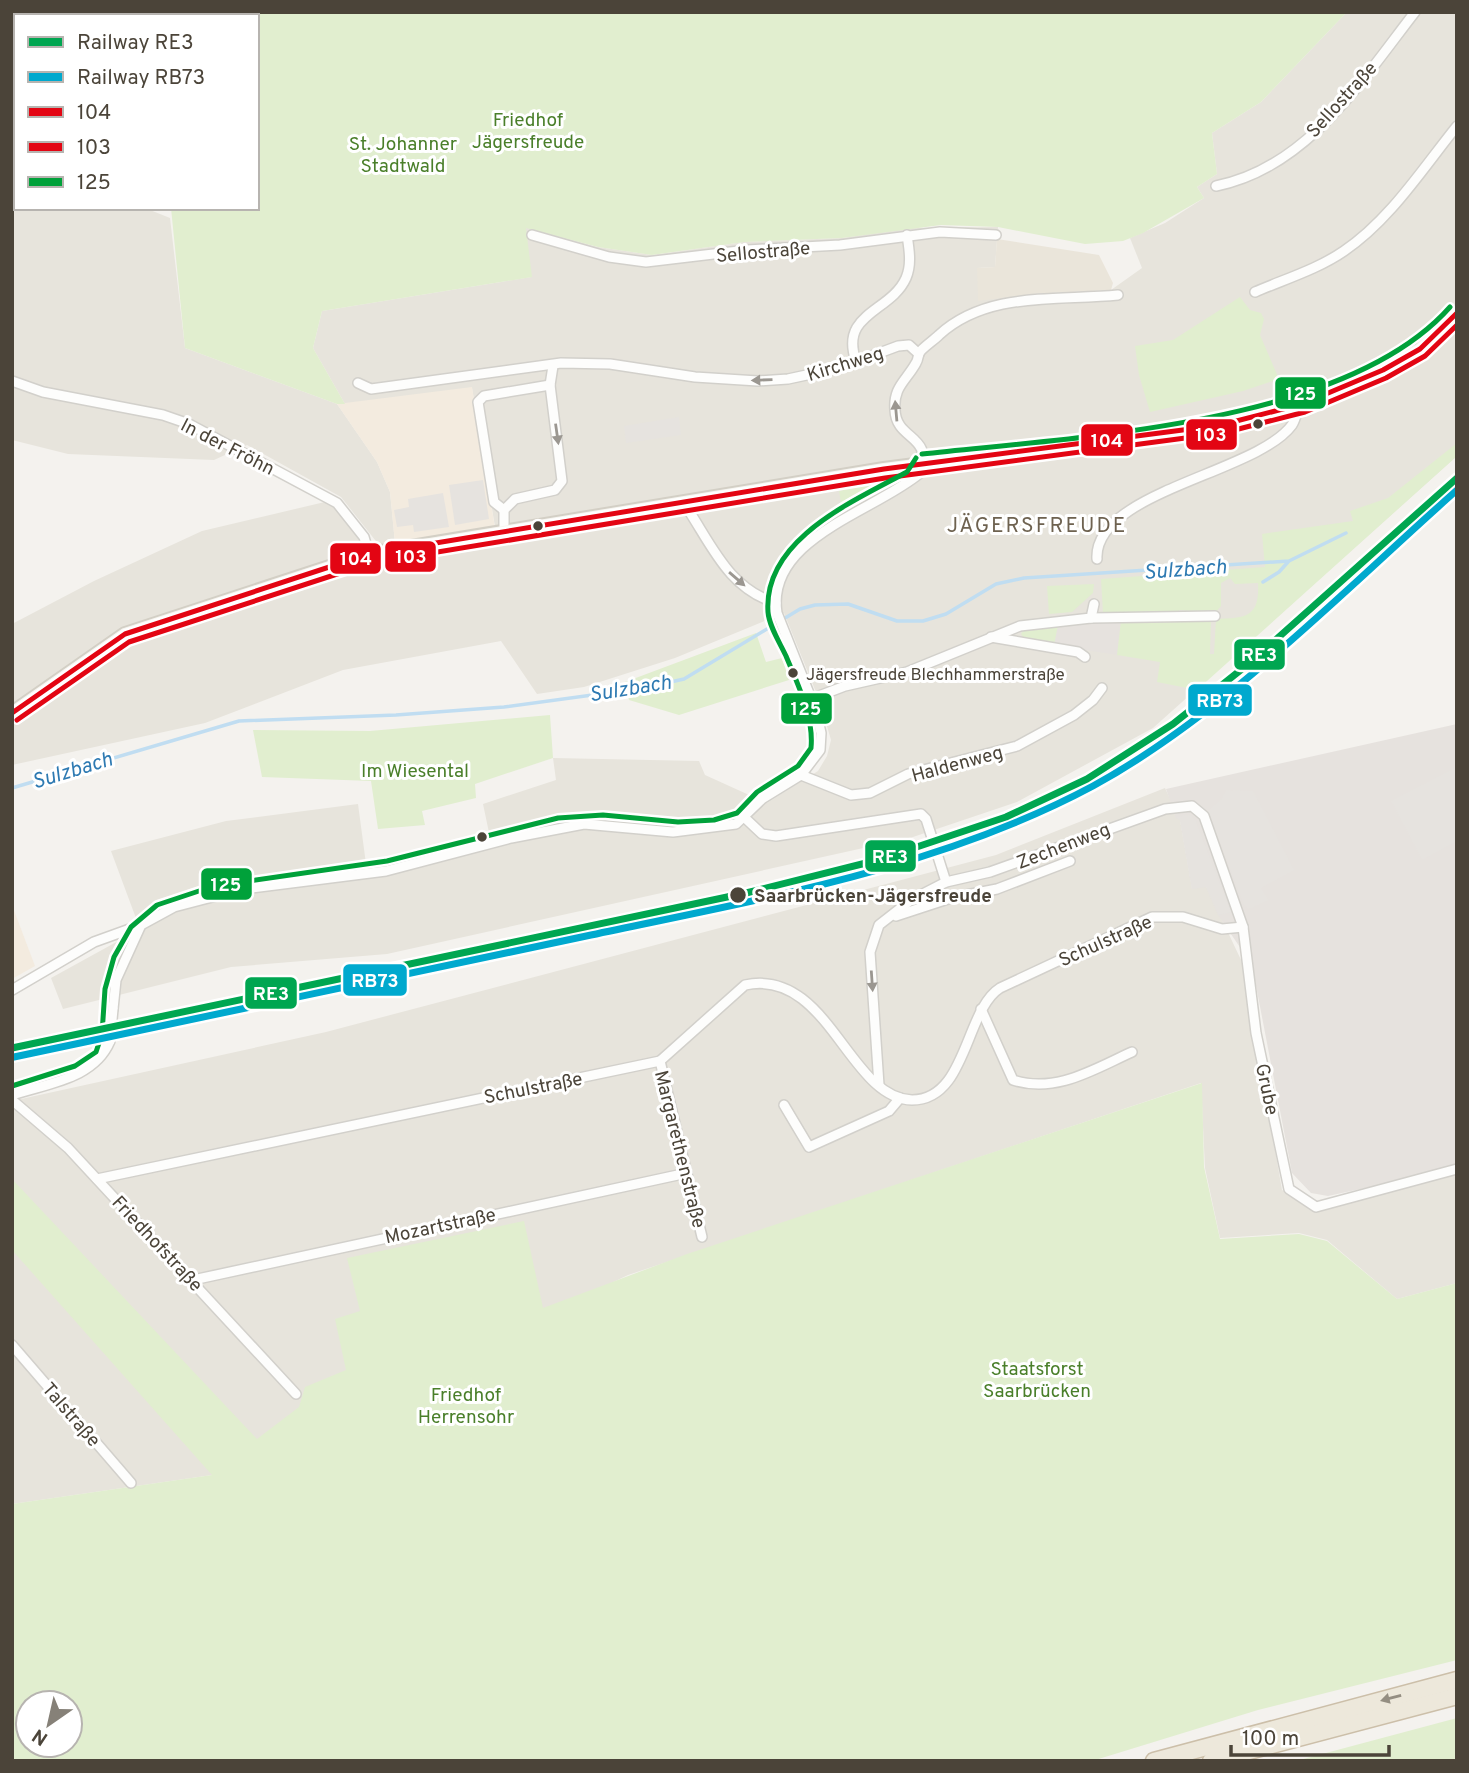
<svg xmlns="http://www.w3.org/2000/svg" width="1469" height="1773" viewBox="0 0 1469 1773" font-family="Overpass,sans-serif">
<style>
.residential{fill:#e7e4dc}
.commercial{fill:#f3ebdf}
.industrial{fill:#e6e2de}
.education{fill:#eae5da}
.green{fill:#e1eecf;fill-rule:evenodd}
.parking{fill:#e6e3df}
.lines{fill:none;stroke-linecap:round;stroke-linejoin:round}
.stream{stroke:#c0ddf1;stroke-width:3.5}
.street-casing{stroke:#d2d0cb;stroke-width:12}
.secondary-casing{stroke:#d3cfc5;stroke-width:16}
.highway-casing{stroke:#ccbfa9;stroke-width:19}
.street{stroke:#fdfdfc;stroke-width:9}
.secondary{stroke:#f7f6f1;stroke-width:12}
.highway{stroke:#ede8db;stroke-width:16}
.rail{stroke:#dbdbda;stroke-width:3.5;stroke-dasharray:9 9;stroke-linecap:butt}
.street-bridge-casing{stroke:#d2d0cb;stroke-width:12;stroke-linecap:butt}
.street-bridge{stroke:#fdfdfc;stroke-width:9}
.bus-1-casing{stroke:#fff;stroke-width:10}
.bus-2-casing{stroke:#fff;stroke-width:10}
.bus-3-casing{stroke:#fff;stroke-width:10}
.bus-1{stroke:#e30513;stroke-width:5}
.bus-2{stroke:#e30513;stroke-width:5}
.bus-3{stroke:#00a13a;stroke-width:5}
.rail-1-casing{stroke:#fff;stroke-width:12}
.rail-2-casing{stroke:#fff;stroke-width:12}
.rail-1{stroke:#00a651;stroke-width:7}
.rail-2{stroke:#00a9ce;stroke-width:7}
.oneway{fill:#9b9791}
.oneway2{fill:#948e82}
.bus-dot{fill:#4b4439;stroke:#fff;stroke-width:2.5}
.labels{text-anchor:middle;stroke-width:6;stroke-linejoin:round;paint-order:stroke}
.bus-label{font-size:17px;fill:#4b4439;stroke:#fff;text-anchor:start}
.street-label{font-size:19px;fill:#4b4439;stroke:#fff}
.park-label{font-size:19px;fill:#4a7f2a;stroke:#fff}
.stop-label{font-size:19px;font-weight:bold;fill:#4b4439;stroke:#fff;text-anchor:start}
.neighbourhood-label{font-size:21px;letter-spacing:2px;fill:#6e6250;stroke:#fff}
.water-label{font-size:21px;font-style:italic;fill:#2e7ab2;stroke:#fff}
.line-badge{stroke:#fff;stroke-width:2.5}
.badge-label{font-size:19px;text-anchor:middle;font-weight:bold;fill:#fff}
</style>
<rect width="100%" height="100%" fill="#f4f2ee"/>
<g class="residential">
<polygon points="12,12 96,12 95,16 16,16 16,208 145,208 170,218 185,348 337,404 377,462 390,492 395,543 379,545 341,497 247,445 214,460 68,454 12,440"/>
<polygon points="1347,12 1457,12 1457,456 1153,728 1017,802 913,837 387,954 231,967 63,1009 51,978 140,929 111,851 226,821 358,804 368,879 492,847 483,804 556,780 553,758 699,761 705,775 767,803 818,771 827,756 831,740 820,702 784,613 675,658 584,687 537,694 501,641 343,670 205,723 12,765 12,624 94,581 202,531 329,501 359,537 371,561 497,539 472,388 345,404 313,348 322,311 531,277 525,227 598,247 652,255 744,242 842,238 906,228 998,227 995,267 977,268 1008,296 1111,290 1142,268 1130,238 1165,223 1204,198 1197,187 1217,174 1212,133 1261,102"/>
<polygon points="1165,788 1180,820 1192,888 1206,886 1242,962 1282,1190 1316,1207 1457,1169 1457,1283 1397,1299 1327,1240 1299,1233 1220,1238 1205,1168 1201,1083 628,1275 212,1475 12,1504 12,1101 326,1032 996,855"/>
</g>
<g class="commercial">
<polygon points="472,387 495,528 395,543 390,492 377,462 337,404"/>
<polygon points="12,905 35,966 12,979"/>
</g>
<g class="industrial">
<polygon points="1121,621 1117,655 1054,645 1058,625"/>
<polygon points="1457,724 1457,1168 1328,1196 1311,1193 1292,1173 1252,965 1218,915 1207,887 1192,889 1180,820 1176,818 1166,789"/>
</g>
<polygon class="education" points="997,239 1099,255 1113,283 1111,290 1032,294 978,301 977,268 995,267"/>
<g class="green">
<polygon points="97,12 1347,12 1261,102 1212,133 1217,174 1197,187 1204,198 1143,233 1123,241 1085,244 998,227 941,225 842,238 744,242 652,255 598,247 526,228 532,277 322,311 313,348 345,404 337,404 185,348 171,208 257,208 257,16 95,16"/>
<polygon points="1240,297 1250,310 1261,313 1264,319 1260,335 1279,379 1243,391 1150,412 1139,375 1135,346 1173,340"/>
<path d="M1457,443V456L1197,690L1157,682L1160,662L1117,655L1121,621L1211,620L1210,654H1214L1216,619C1245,618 1260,618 1258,583L1235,584L1230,578L1221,583V606L1215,613L1179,610V613H1103L1101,579L1265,567L1262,534L1353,521L1350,511L1388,498Z"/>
<polygon points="871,485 873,491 842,508 839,491"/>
<polygon points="1094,584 1093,593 1072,612 1049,614 1047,586"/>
<polygon points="1058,625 1054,645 1026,640 1021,634 1024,630"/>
<polygon points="756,633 766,662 782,658 789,680 679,715 629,700 625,682"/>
<polygon points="550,715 553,758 475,784 476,798 422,811 425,825 378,829 371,781 262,777 253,730 370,731"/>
<path d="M1202,1083L1204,1167L1220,1239L1299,1234L1327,1241L1397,1299L1457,1283V1660L1258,1710L1092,1761H12V1504L212,1475L12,1250V1179L257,1439L299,1407L305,1387L346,1370L335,1319L360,1311L347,1258L524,1221L543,1308L687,1254ZM28,1703H70V1745H28Z"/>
<polygon points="1457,1718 1457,1761 1296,1761"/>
</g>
<g class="parking">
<polygon points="679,417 681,435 626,443 624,426"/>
<polygon points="483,480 489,519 455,525 449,485"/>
<polygon points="443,493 449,527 414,532 413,525 397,527 394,510 409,507 408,499"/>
<polygon points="1457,767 1457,841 1422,860 1391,801"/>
<polygon points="1226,790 1253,791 1294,870 1261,888 1268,900 1249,909 1244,905 1208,811 1222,799"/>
<polygon points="1185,815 1192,816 1196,821 1231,912 1218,915 1206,887 1192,889 1180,820 1176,818"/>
</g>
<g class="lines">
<g class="stream">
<polyline points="1263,582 1279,572 1288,562"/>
<polyline points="12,788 239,721 396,715 504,707 644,688 684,679 800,609 815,605 848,604 897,621 923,621 946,614 996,584 1024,578 1289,561 1346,533"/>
</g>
<defs>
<g id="street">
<polyline points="36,16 38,12"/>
<polyline points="12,70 16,62"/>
<path d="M1216,186C1307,168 1362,80 1415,12"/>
<polyline points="532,235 609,257 646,262 747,250 840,245 940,232 996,235"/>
<path d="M1255,292C1285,279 1318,269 1344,251C1390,220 1423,168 1457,126"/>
<path d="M856,361C839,313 891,312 906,278C912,264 909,249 907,235"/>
<polyline points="12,381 43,392 163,415 189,424 337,503 364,537 369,554"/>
<polyline points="358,383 371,389 561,363 610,364 695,377 758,381 788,379 839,368 898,346 909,345 919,354"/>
<path d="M687,501L689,511C713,548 730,589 776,603"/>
<polyline points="504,510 494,502 478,402 484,396 550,385"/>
<polyline points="504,531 504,510 515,499 555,490 562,481 550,385 553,366"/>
<path d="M1097,559C1093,492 1257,473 1292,425C1296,419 1297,411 1299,405"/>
<polyline points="1091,618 1215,616"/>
<polyline points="991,637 1078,652 1085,657"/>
<polyline points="811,699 845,686 907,672 1020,626 1091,618 1094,604"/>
<polyline points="801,775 851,795 870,793 908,774 1017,746 1074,715 1093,700 1102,688"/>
<polyline points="745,818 762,834 776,836 921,814 926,819 946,882"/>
<polyline points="896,916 951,898 997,889 1070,861"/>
<polyline points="12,990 94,942 141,925"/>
<path d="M113,1009L116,980L141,925L174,907L243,889L386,871L511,838L584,824L673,832L736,824L762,799L801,775L820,750L821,733L816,711L777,613C765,538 876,511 920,473C934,434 896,441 895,410C893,387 906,381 916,363C918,360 918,357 919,353C923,347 933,341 939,335C987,291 1056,301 1118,295"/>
<path d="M981,1009L1013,1080C1056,1094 1094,1069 1132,1052"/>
<polyline points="660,1061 702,1237"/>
<polyline points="879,1085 870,952 879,925 911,900 946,882 990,872 1165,809 1192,806 1204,816 1243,927 1256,1033 1289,1189 1316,1207 1457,1169"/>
<path d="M12,1095C48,1083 94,1079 110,1041"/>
<polyline points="12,1100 68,1148 296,1394"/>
<polyline points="784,1105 809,1147 889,1111 900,1098"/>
<path d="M97,1179L660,1061L745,985C828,967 849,1099 912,1100C967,1100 965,1010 1000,988L1152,917H1183L1222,929L1243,927"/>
<polyline points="193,1280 687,1173"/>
<polyline points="12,1345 131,1483"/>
</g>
<polyline id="secondary" points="12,713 125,634 369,554 884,469 1221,425 1302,404 1383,370 1420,349 1457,313"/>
<g id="highway">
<polyline points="1154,1761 1457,1680"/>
<polyline points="1211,1761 1457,1696"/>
</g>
</defs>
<use href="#street" class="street-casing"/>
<use href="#secondary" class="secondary-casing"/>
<use href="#highway" class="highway-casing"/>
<use href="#street" class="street"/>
<use href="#secondary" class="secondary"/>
<use href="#highway" class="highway"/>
<polyline class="rail" points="12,1055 830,882"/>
<defs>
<polyline id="street-bridge" points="110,1041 113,1009"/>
</defs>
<use href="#street-bridge" class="street-bridge-casing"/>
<use href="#street-bridge" class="street-bridge"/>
<defs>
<polyline id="bus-1" points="12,713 125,634 369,554 884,469 1221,425 1302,404 1383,370 1420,349 1457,313"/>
<polyline id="bus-2" points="17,720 129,642 371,563 885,478 1223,433 1305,412 1386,378 1425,356 1457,325"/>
<g id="bus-3">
<path d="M922,454C1073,437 1345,426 1450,307"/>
<path d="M12,1086L75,1066L96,1052L102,1034L105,989L114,957L131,927L157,905L214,886L387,861L558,818L603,815L678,822L714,820L737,813L757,792L798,766L811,748C814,717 798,685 786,656C780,643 769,626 768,612C763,539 854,501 907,472L916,458"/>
</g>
</defs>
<use href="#bus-1" class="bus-1-casing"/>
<use href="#bus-2" class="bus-2-casing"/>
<use href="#bus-3" class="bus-3-casing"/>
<use href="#bus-1" class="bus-1"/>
<use href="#bus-2" class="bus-2"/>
<use href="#bus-3" class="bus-3"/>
<defs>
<polyline id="rail-1" points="12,1048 746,893 878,860 1006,817 1087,779 1173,724 1252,661 1457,478"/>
<path id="rail-2" d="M14,1057C206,1016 398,975 591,935C760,899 938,869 1093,786C1225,714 1344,590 1457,490"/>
</defs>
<use href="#rail-1" class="rail-1-casing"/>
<use href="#rail-2" class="rail-2-casing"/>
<use href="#rail-1" class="rail-1"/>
<use href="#rail-2" class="rail-2"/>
</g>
<defs><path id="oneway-solid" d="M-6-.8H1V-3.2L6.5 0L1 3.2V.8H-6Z" transform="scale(1.75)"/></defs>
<g class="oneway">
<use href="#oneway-solid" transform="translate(762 380) rotate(178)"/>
<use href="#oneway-solid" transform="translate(896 411) rotate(-95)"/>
<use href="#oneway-solid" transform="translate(557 434) rotate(82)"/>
<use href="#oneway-solid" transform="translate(737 579) rotate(41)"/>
<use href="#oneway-solid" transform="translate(872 981) rotate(86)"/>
</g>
<use class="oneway2" href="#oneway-solid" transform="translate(1391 1698) rotate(165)"/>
<g class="bus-dot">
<circle cx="1258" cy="424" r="6"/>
<circle cx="538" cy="526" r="6"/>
<circle cx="793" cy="673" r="6"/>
<circle cx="482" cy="837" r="6"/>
<circle cx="738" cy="895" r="9"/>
</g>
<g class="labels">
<g class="bus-label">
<text x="806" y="680">Jägersfreude Blechhammerstraße</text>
</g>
<g class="street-label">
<text transform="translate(1341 99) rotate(-48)" y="7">Sellostraße</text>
<text transform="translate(763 251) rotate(-5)" y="7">Sellostraße</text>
<text transform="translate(845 363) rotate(-17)" y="7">Kirchweg</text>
<text transform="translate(228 446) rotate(27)" y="7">In der Fröhn</text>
<text transform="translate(957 763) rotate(-15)" y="7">Haldenweg</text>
<text transform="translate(1063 845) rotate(-21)" y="7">Zechenweg</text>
<text transform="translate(1105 940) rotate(-24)" y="7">Schulstraße</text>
<text transform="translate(533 1087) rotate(-11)" y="7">Schulstraße</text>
<text transform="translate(1268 1089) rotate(78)" y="7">Grube</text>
<text transform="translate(681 1149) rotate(76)" y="7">Margarethenstraße</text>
<text transform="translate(440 1225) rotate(-12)" y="7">Mozartstraße</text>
<text transform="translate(158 1243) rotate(47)" y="7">Friedhofstraße</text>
<text transform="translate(72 1414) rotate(49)" y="7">Talstraße</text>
</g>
<g class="park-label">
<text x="528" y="126">Friedhof<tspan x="528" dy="22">Jägersfreude</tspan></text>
<text x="403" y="150">St. Johanner<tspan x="403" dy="22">Stadtwald</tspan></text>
<text x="415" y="777">Im Wiesental</text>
<text x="1037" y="1375">Staatsforst<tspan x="1037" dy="22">Saarbrücken</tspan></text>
<text x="466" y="1401">Friedhof<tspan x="466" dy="22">Herrensohr</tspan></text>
</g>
<g class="stop-label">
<text x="754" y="902">Saarbrücken-Jägersfreude</text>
</g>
<g class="neighbourhood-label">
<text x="1037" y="532">JÄGERSFREUDE</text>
</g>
<g class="water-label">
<text transform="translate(1185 569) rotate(-4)" y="7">Sulzbach</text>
<text transform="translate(630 688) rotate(-9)" y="7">Sulzbach</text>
<text transform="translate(72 770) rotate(-17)" y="7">Sulzbach</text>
</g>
</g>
<g class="line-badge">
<rect x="1274" y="376" width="53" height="34" rx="7" fill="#00a13a"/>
<rect x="1185" y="418" width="53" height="33" rx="7" fill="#e30513"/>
<rect x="1080" y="423" width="54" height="34" rx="7" fill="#e30513"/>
<rect x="384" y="540" width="53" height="33" rx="7" fill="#e30513"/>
<rect x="329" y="542" width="53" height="33" rx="7" fill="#e30513"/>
<rect x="1233" y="638" width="53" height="33" rx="7" fill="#00a651"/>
<rect x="1187" y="683" width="66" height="34" rx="7" fill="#00a9ce"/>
<rect x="780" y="692" width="53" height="33" rx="7" fill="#00a13a"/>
<rect x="864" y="839" width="53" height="34" rx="7" fill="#00a651"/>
<rect x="200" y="867" width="53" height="34" rx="7" fill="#00a13a"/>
<rect x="342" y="963" width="66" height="34" rx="7" fill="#00a9ce"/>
<rect x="244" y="976" width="54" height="34" rx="7" fill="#00a651"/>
</g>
<g class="badge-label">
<text x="1301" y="400">125</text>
<text x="1211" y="441">103</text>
<text x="1107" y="447">104</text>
<text x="411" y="563">103</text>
<text x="356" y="565">104</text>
<text x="1259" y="661">RE3</text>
<text x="1220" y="707">RB73</text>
<text x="806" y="715">125</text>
<text x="890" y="863">RE3</text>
<text x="226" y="891">125</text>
<text x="375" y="987">RB73</text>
<text x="271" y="1000">RE3</text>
</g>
<rect width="1469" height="1773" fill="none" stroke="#4b4439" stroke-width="28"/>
<rect x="14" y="14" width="245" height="196" fill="#ffffff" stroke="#b7b4b0" stroke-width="2"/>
<rect x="28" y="37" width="35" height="10" fill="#00a651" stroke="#b7b4b0" stroke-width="2"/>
<text x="77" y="49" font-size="21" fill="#4b4439">Railway RE3</text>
<rect x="28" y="72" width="35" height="10" fill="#00a9ce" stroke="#b7b4b0" stroke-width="2"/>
<text x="77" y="84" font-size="21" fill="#4b4439">Railway RB73</text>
<rect x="28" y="107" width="35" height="10" fill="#e30513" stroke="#b7b4b0" stroke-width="2"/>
<text x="77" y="119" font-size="21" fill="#4b4439">104</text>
<rect x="28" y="142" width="35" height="10" fill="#e30513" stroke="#b7b4b0" stroke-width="2"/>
<text x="77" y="154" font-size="21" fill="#4b4439">103</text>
<rect x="28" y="177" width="35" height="10" fill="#00a13a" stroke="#b7b4b0" stroke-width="2"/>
<text x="77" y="189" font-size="21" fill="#4b4439">125</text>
<g transform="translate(49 1724) rotate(214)"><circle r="33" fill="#ffffff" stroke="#b7b4b0" stroke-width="2"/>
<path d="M0-5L12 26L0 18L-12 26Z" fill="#868178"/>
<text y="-10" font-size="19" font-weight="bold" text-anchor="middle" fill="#4b4439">N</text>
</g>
<path d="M1231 1745v10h158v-10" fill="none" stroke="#4b4439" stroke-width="3.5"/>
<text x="1242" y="1745" font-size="21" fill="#4b4439" stroke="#ffffff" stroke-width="5" paint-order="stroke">100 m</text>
</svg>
